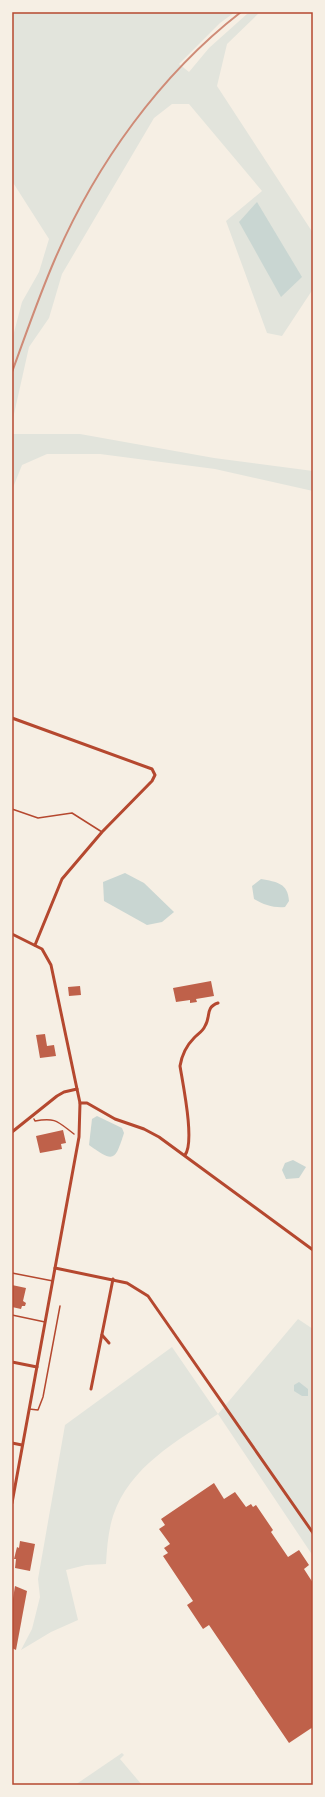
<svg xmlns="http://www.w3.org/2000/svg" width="325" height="1797" viewBox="0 0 325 1797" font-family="'IBM Plex Sans',sans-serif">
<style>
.green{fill:#e2e4dc}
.water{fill:#c9d6d2}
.building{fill:#bf614a}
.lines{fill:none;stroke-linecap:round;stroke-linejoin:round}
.path{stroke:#b5482f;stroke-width:1.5}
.service{stroke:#b5482f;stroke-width:1.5}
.minor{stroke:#b5482f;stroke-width:3}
.rail{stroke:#cf8b77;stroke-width:2}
.neatline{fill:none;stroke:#b5482f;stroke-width:1.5}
</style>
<rect width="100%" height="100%" fill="#f6efe4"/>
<g class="green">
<polygon points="12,12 235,12 220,23 179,64 189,72 209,48 247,14 250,12 260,12 227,44 217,86 313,233 313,289 282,336 267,333 226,221 262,191 189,104 172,104 154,118 62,274 49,318 29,347 12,423 12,340 22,302 39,272 49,239 12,181"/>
<polygon points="12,434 80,434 214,458 313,471 313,491 215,469 100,454 47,454 22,465 12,490"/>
<path d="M298,1319L313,1329V1556L218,1414C177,1441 130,1466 113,1516C108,1532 107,1548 106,1564L86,1565L66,1570L78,1620L51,1632L21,1650L32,1629L40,1597L38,1579L65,1425L172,1347L218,1414Z"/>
<polygon points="122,1753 124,1755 120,1759 142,1785 75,1785"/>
</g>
<g class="water">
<polygon points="257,202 302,277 281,297 239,222"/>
<polygon points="125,873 144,883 174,912 162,922 147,925 104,901 103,882"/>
<path d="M261,879C277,882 288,883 289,901L285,907C274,908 264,905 254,899L252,886Z"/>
<path d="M97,1116L122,1128L124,1133C115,1161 114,1163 89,1145L92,1119Z"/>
<polygon points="293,1160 306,1167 299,1178 286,1179 282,1170 285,1163"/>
<polygon points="299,1382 308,1389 308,1396 302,1396 294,1391 294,1385"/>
</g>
<g class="building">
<polygon points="211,981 214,996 196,999 197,1002 190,1003 190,1000 176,1002 173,988"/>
<polygon points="80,986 81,995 69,996 68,987"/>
<polygon points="45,1034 47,1046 54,1045 56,1056 40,1058 36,1035"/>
<polygon points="63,1130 66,1143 61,1144 62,1149 40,1153 36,1136"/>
<polygon points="12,1285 26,1288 23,1301 26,1303 25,1306 22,1306 21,1309 12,1307"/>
<polygon points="214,1483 224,1499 235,1492 246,1507 251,1504 253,1507 256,1505 273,1530 271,1532 288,1557 299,1550 309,1565 304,1569 313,1583 313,1727 289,1743 209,1625 203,1629 187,1605 193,1601 163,1556 168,1553 164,1548 170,1544 159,1529 165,1525 161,1519"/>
<polygon points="20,1541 35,1544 30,1571 15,1568 16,1559 14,1559 17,1547 19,1548"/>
<polygon points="15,1586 27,1591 16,1650 12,1648 12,1605"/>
</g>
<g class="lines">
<path class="path" d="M34,1119L35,1121C56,1117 58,1122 74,1134"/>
<g class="service">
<polyline points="12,809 38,818 72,813 102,832"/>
<polyline points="12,1273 53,1281"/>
<polyline points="12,1315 45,1322"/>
<polyline points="29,1409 38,1410 43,1397 60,1306"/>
</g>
<g class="minor">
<polyline points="12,718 152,769 155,775 152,781 102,832 62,879 35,945"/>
<polyline points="12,934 42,949 51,965 77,1089 80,1103 79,1137 12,1503"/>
<polyline points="80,1103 87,1103 115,1119 144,1129 159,1137 313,1250"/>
<polyline points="12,1132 57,1096 64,1092 77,1089"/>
<path d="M185,1155C195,1142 183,1085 180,1066C182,1054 186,1046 194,1038C198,1034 203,1031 205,1026C211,1017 205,1007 218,1003"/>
<polyline points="55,1268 127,1283 148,1296 313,1533"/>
<polyline points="102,1335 109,1343"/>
<polyline points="12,1362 37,1367"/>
<polyline points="91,1389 113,1279"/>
<polyline points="12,1443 22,1445"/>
</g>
<path class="rail" d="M12,372C26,334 39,296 55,259C96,164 160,75 241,12"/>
</g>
<rect width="325" height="1797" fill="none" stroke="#f6efe4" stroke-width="26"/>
<rect x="13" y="13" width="299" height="1771" class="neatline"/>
</svg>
